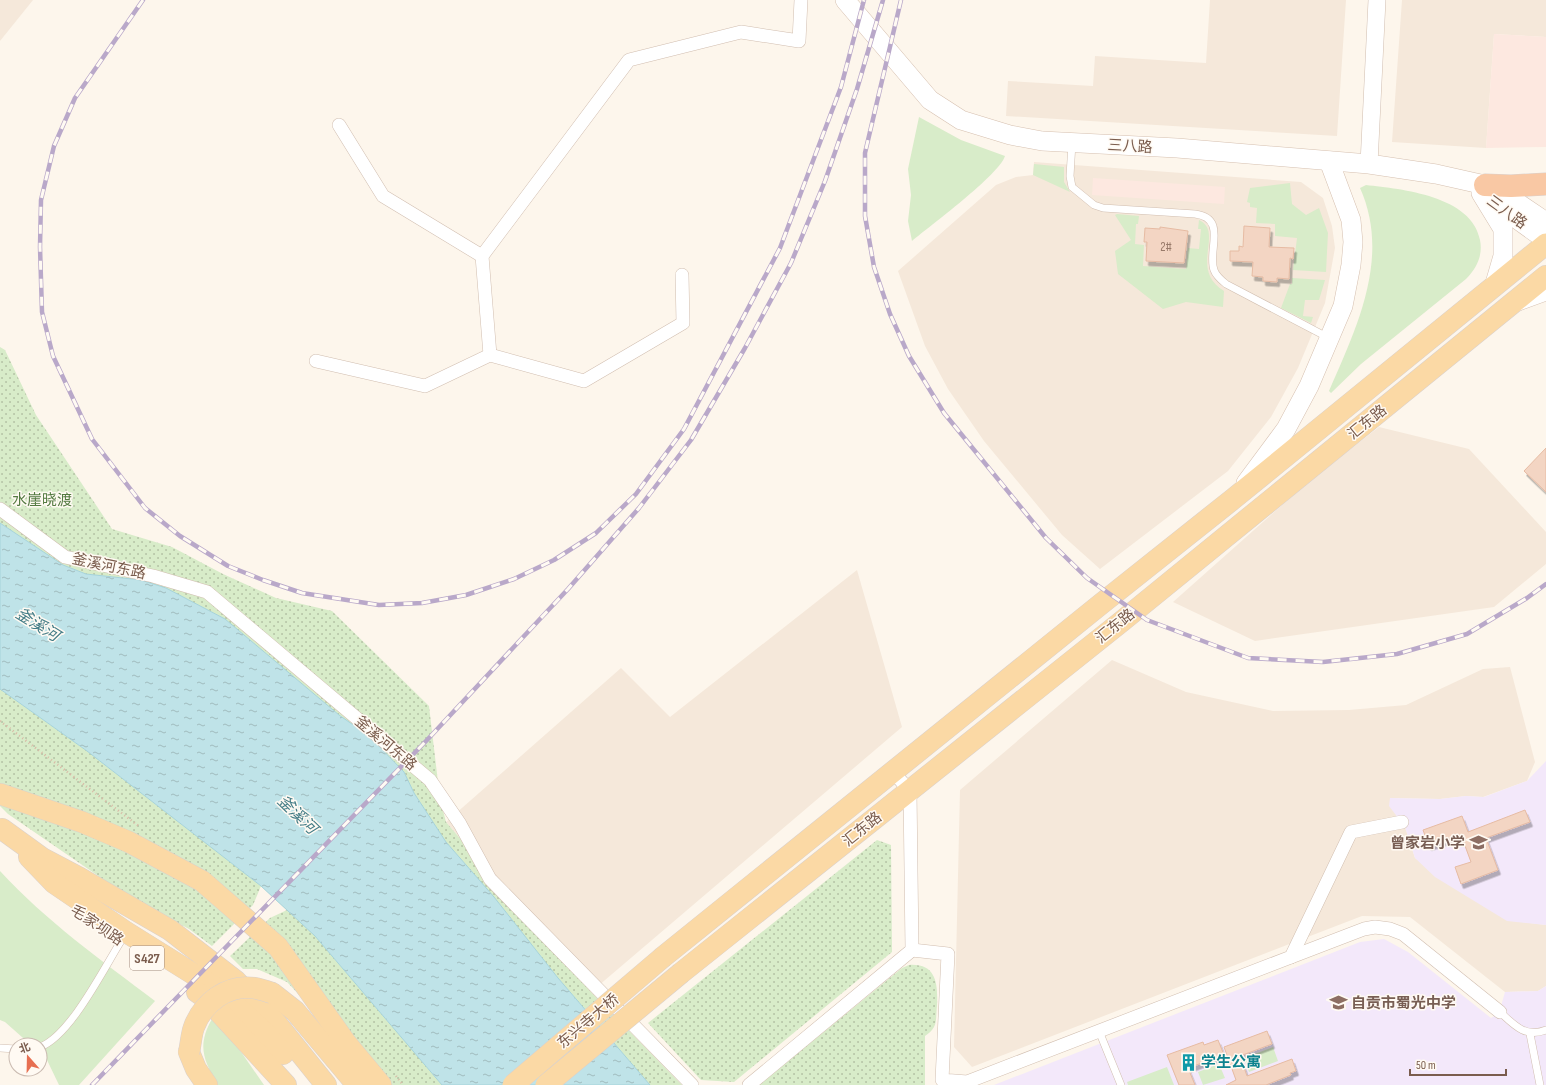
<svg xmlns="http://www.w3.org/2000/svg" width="1546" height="1085" viewBox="0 0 1546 1085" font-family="'Sofia Sans Condensed','Noto Sans SC',sans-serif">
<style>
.residential{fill:#f5e8da}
.commercial{fill:#fde8e0}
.education{fill:#f3e8fa}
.green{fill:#d8ecc9}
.park{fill:url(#park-dots)}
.water{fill:url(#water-ripples);stroke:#a5d3da}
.building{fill:#f3d5c3;stroke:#e6bba3;filter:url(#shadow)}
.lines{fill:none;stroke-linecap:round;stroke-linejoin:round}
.service-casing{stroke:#d1beb0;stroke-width:8}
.minor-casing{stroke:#d1beb0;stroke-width:14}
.tertiary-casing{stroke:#d1beb0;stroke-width:18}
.secondary-casing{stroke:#d6c0b0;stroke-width:20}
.primary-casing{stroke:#dad1cd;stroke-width:22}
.trunk-casing{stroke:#dad1cd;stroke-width:23}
.path{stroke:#d9b8a5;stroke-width:2.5;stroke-dasharray:1 3;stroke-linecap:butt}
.service{stroke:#fff;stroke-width:7}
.minor{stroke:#fff;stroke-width:13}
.tertiary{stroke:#fff;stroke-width:17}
.secondary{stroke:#fff;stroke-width:19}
.primary{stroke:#fbd9a5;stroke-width:21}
.trunk{stroke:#f9c8a4;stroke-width:22}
.rail-casing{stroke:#b9a8c9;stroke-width:4.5}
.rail{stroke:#fffaf3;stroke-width:3;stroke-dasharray:9;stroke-linecap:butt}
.primary-bridge-casing{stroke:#dad1cd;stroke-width:22;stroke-linecap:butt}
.primary-bridge{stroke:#fbd9a5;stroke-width:21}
.labels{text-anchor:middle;stroke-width:3;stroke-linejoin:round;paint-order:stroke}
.number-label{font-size:13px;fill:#987a6a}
.shield{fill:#fffaf3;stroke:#a28b7f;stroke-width:1}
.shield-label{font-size:14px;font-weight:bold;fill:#7a5c4d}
.street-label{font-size:15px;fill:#7a5c4d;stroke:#fffaf3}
.park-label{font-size:15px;fill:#537a41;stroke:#fffaf3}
.education-label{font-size:15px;font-weight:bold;fill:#785e54;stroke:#fffaf3;text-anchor:end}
.culture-label{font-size:15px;font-weight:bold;fill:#0d838f;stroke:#fffaf3;text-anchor:start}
.water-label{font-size:16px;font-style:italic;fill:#437c86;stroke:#fffaf3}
</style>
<defs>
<pattern id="park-dots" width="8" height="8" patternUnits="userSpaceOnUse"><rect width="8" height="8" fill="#d8ecc9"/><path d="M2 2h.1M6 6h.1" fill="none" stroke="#b4c2a5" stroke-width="1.8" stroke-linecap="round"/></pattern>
<pattern id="water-ripples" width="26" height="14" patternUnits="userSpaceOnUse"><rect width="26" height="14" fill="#bfe3e8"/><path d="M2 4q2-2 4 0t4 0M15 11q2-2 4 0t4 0" fill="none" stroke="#a0bbbe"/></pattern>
<filter id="shadow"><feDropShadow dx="2.5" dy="4.5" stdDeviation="0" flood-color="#0004"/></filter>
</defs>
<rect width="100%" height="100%" fill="#fdf6ec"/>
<g class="residential">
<polygon points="0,0 33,0 0,41"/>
<polygon points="1210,0 1346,0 1337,136 1006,116 1008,81 1093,86 1095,56 1206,63"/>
<polygon points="1402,0 1546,0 1546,37 1494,34 1486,148 1392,142"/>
<polygon points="1034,162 1301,182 1323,198 1332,226 1335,248 1325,303 1298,368 1271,417 1228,471 1100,569 1062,535 984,441 948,389 925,346 898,271 996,185 1016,177 1033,175"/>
<polygon points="1379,427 1469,449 1546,532 1546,564 1494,607 1255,641 1173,602 1308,482"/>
<polygon points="857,570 902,727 591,992 446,822 621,668 670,717"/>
<polygon points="1112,660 1186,692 1273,711 1349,710 1406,705 1483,669 1510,667 1535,762 1527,781 1483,797 1466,796 1440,799 1390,798 1405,827 1415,858 1513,921 1546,925 1546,986 1538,991 1505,992 1410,917 1362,916 972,1067 954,1047 960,790"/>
</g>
<g class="commercial">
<polygon points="1494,34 1546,37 1546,147 1486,148"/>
<polygon points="1093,178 1225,187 1224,204 1092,195"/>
</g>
<g class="education">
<polygon points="1546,761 1546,925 1507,921 1435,877 1415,858 1405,827 1389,806 1390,798 1440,799 1466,796 1484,797 1527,781"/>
<polygon points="1384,939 1408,952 1491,1018 1499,1013 1505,992 1538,991 1546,986 1546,1085 994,1085 1360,942"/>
</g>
<g class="green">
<path d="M919,117L961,140L1005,156C999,175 930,226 912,241L908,221L911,195L908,169Z"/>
<polygon points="1034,164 1064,167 1064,182 1070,192 1033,175"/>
<polygon points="1290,183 1292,204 1306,215 1319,208 1328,233 1326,272 1293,270 1297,238 1275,236 1275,224 1256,223 1257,208 1250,207 1250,203 1247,202 1250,188"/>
<path d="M1366,185C1402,189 1472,196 1480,240C1483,255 1477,268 1466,279L1361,364L1331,393L1329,391C1357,327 1391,257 1360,188Z"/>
<path d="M1117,214L1139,216L1138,224H1136L1135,244L1144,245L1143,266L1186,269L1188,248L1199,249L1201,229H1198L1199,220C1225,232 1188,269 1224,291L1223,307L1186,302L1163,309L1118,274L1115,251L1131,240L1115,215Z"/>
<polygon points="1292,278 1325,280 1319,300 1305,300 1303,316 1313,317 1311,323 1281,308 1290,284 1292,284"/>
<path d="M0,871C46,921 101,960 155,1001L79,1085H59L47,1060L40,1053V1045H31L5,1022L0,1020Z"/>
<path d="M212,1019L239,1049L264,1085H218C203,1060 197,1045 212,1019Z"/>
<polygon points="1273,1047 1278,1061 1249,1072 1244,1058"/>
<polygon points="1219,1064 1225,1078 1203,1085 1198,1072"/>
<polygon points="1167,1067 1174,1085 1128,1085 1127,1082"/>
</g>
<g class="park">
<polygon points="0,347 5,350 36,415 112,529 172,547 223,574 276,598 332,611 429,706 440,799 446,822 591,992 682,1085 650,1085 558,978 494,897 446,842 414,793 404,772 369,736 339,715 225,619 166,588 141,580 86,574 63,565 0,523"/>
<polygon points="0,689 87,751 261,886 253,905 212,946 189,929 126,895 8,814 0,806"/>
<polygon points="877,840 891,845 892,952 734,1082 701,1080 648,1023"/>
<polygon points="287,910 315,936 442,1085 384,1085 287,982 257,969 243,969 230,956 270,918"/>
<path d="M909,965C937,963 938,985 937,1006C936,1012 937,1022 934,1027C932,1031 928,1034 925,1036V1085H759L902,968Z"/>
</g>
<polygon class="water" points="0,523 63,565 86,574 141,580 166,588 225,619 339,715 369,736 404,772 414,793 446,842 494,897 558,978 650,1085 442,1085 315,936 261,886 87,751 0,689"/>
<g class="building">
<polygon points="1244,226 1270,228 1269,247 1294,248 1293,259 1290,258 1289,279 1277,278 1277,282 1263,281 1263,277 1252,276 1253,262 1230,261 1230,251 1239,251 1239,246 1243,247"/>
<polygon points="1160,227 1188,231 1184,263 1146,261 1147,242 1144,242 1145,228 1160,229"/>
<polygon points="1546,448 1546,492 1524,471"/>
<polygon points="1525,810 1530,822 1486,838 1498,870 1461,884 1455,867 1471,862 1461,835 1429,846 1423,830 1462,816 1468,832"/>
<polygon points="1267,1031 1272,1044 1240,1056 1247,1076 1292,1059 1296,1071 1290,1073 1291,1075 1266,1085 1226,1085 1236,1080 1224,1047"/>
<polygon points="1218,1040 1224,1055 1188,1068 1195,1085 1179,1085 1167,1055 1203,1042 1204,1045"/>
</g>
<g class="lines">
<defs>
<g id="service">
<path d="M1072,143L1070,176L1072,187L1094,205L1103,208L1195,214C1228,218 1207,251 1214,270C1216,276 1221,280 1226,284L1329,338"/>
<path d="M1500,1012C1514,1025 1525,1038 1546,1030"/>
<polyline points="1099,1031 1121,1085"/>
<polyline points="1530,1034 1540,1085"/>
<path d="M40,1047C70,1036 103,970 121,941"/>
<polyline points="0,1048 16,1049"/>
</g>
<g id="minor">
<polyline points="339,125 383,196 482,256"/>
<polyline points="490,355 482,256 629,60 741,32 799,41 801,0"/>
<polyline points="316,361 425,386 490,355 584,381 683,323 682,275"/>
<polyline points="0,509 65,557 153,576 207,592 430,780 460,824 490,879 692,1085"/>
<polyline points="912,950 948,954 942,1080 967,1082 1291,957 1351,832 1402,822"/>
<polyline points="1291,957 1364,929 1375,927 1390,929 1403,934 1500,1012"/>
<polyline points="749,1085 912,950 910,791 893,772"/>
</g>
<polyline id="tertiary" points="1369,164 1377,0"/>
<g id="secondary">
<polyline points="845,0 930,100 961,120 1010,135 1042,141 1177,148 1369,164 1436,174 1485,185 1500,191 1546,222"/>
<polyline points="1481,193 1503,229 1503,256 1494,287"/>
<polyline points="1489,199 1546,240"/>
<polyline points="1518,301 1546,291"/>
<polyline points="1246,483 1286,429 1309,386 1343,306 1351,265 1353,242 1351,220 1329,161"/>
</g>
<g id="primary">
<polyline points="0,794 82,822 129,842 202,881 278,947 346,1043 381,1085"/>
<polyline points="2,829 42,858 80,878 170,930 236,981 277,1024 326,1085"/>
<polyline points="29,857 54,883 126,932 219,990 265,1033 283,1054"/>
<polyline points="663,957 1101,604 1233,499 1546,244"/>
<polyline points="681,973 1121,622 1546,276"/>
<polyline points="197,992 207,999 286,1085"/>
<polyline points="272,993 295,1011 357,1085"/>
<polyline points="189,1052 196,1069 207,1085"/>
</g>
<polyline id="trunk" points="1485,185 1511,186 1546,184"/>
</defs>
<use href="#service" class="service-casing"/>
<use href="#minor" class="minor-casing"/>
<use href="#tertiary" class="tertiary-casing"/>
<use href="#secondary" class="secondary-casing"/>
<use href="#primary" class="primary-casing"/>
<use href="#trunk" class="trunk-casing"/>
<g class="path">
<polyline points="0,721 140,827"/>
<polyline points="396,1076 403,1085"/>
</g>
<use href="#service" class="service"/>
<use href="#minor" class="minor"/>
<use href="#tertiary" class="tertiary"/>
<use href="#secondary" class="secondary"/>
<use href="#primary" class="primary"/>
<use href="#trunk" class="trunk"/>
<defs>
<g id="rail">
<polyline points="143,0 75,98 54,146 41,200 40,247 42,312 53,356 92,439 145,508 180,536 228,566 263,580 302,593 379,605 422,603 466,595 514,579 554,560 596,533 636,494 684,429 780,248 841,87 864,0"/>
<polyline points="901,0 865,153 865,216 874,267 890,314 909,356 944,413 1046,538 1087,578 1147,620 1248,658 1323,662 1397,654 1467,634 1527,598 1546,584"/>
<polyline points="92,1085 428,739 568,589 639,508 691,440 745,348 791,263 825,181 857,89 883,0"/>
</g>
</defs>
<use href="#rail" class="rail-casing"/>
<use href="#rail" class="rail"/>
<defs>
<g id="primary-bridge">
<path d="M189,1052C191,1044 191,1035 194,1027C203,1003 227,984 254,988C260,989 266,991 272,993"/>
<polyline points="513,1085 663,957"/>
<polyline points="546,1085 681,973"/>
</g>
</defs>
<use href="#primary-bridge" class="primary-bridge-casing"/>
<use href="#primary-bridge" class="primary-bridge"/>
</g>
<defs>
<symbol id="school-bare" viewBox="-9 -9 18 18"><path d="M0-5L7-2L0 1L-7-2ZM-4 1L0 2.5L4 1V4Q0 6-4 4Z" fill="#8d6e63" stroke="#fffaf3" stroke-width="2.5" paint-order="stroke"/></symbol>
<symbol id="building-bare" viewBox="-9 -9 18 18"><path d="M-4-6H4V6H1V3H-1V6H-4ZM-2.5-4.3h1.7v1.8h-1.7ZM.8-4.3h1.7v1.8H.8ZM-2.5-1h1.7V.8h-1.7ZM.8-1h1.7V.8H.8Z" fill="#0f9aa8" stroke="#fffaf3" stroke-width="2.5" paint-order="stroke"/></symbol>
</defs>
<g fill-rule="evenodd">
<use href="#school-bare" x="1466" y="830" width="25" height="25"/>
<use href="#school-bare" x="1326" y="990" width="25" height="25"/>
<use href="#building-bare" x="1176" y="1050" width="25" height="25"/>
</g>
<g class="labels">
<g class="number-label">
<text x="1166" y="251">2#</text>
</g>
<rect class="shield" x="130" y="946" width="34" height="24" rx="3"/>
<g class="shield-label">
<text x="147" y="963">S427</text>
</g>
<g class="street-label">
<text transform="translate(1130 146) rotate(3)" y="5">三八路</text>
<text transform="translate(1507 212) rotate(36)" y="5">三八路</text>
<text transform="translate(1367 422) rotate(-39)" y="5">汇东路</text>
<text transform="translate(109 566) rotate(12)" y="5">釜溪河东路</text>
<text transform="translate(1115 626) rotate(-39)" y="5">汇东路</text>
<text transform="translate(386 743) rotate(40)" y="5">釜溪河东路</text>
<text transform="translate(862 829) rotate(-39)" y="5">汇东路</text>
<text transform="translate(97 925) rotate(34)" y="5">毛家坝路</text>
<text transform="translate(588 1021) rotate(-40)" y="5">东兴寺大桥</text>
</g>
<g class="park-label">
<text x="42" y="505">水崖晓渡</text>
</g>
<g class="education-label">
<text x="1465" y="848">曾家岩小学</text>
<text x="1351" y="1008" text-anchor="start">自贡市蜀光中学</text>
</g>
<g class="culture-label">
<text x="1201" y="1067">学生公寓</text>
</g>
<g class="water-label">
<text transform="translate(38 624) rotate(32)" y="6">釜溪河</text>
<text transform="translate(298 814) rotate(44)" y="6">釜溪河</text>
</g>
</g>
<g transform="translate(28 1057) rotate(340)"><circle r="19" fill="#fffaf3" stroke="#cabbb1"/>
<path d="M0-3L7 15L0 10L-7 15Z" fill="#e76f51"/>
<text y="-6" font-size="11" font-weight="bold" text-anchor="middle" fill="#7a5c4d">北</text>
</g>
<path d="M1410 1069v6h96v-6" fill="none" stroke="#7a5c4d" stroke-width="2"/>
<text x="1416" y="1069" font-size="12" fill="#7a5c4d" stroke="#fffaf3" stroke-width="3" paint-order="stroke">50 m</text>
</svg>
